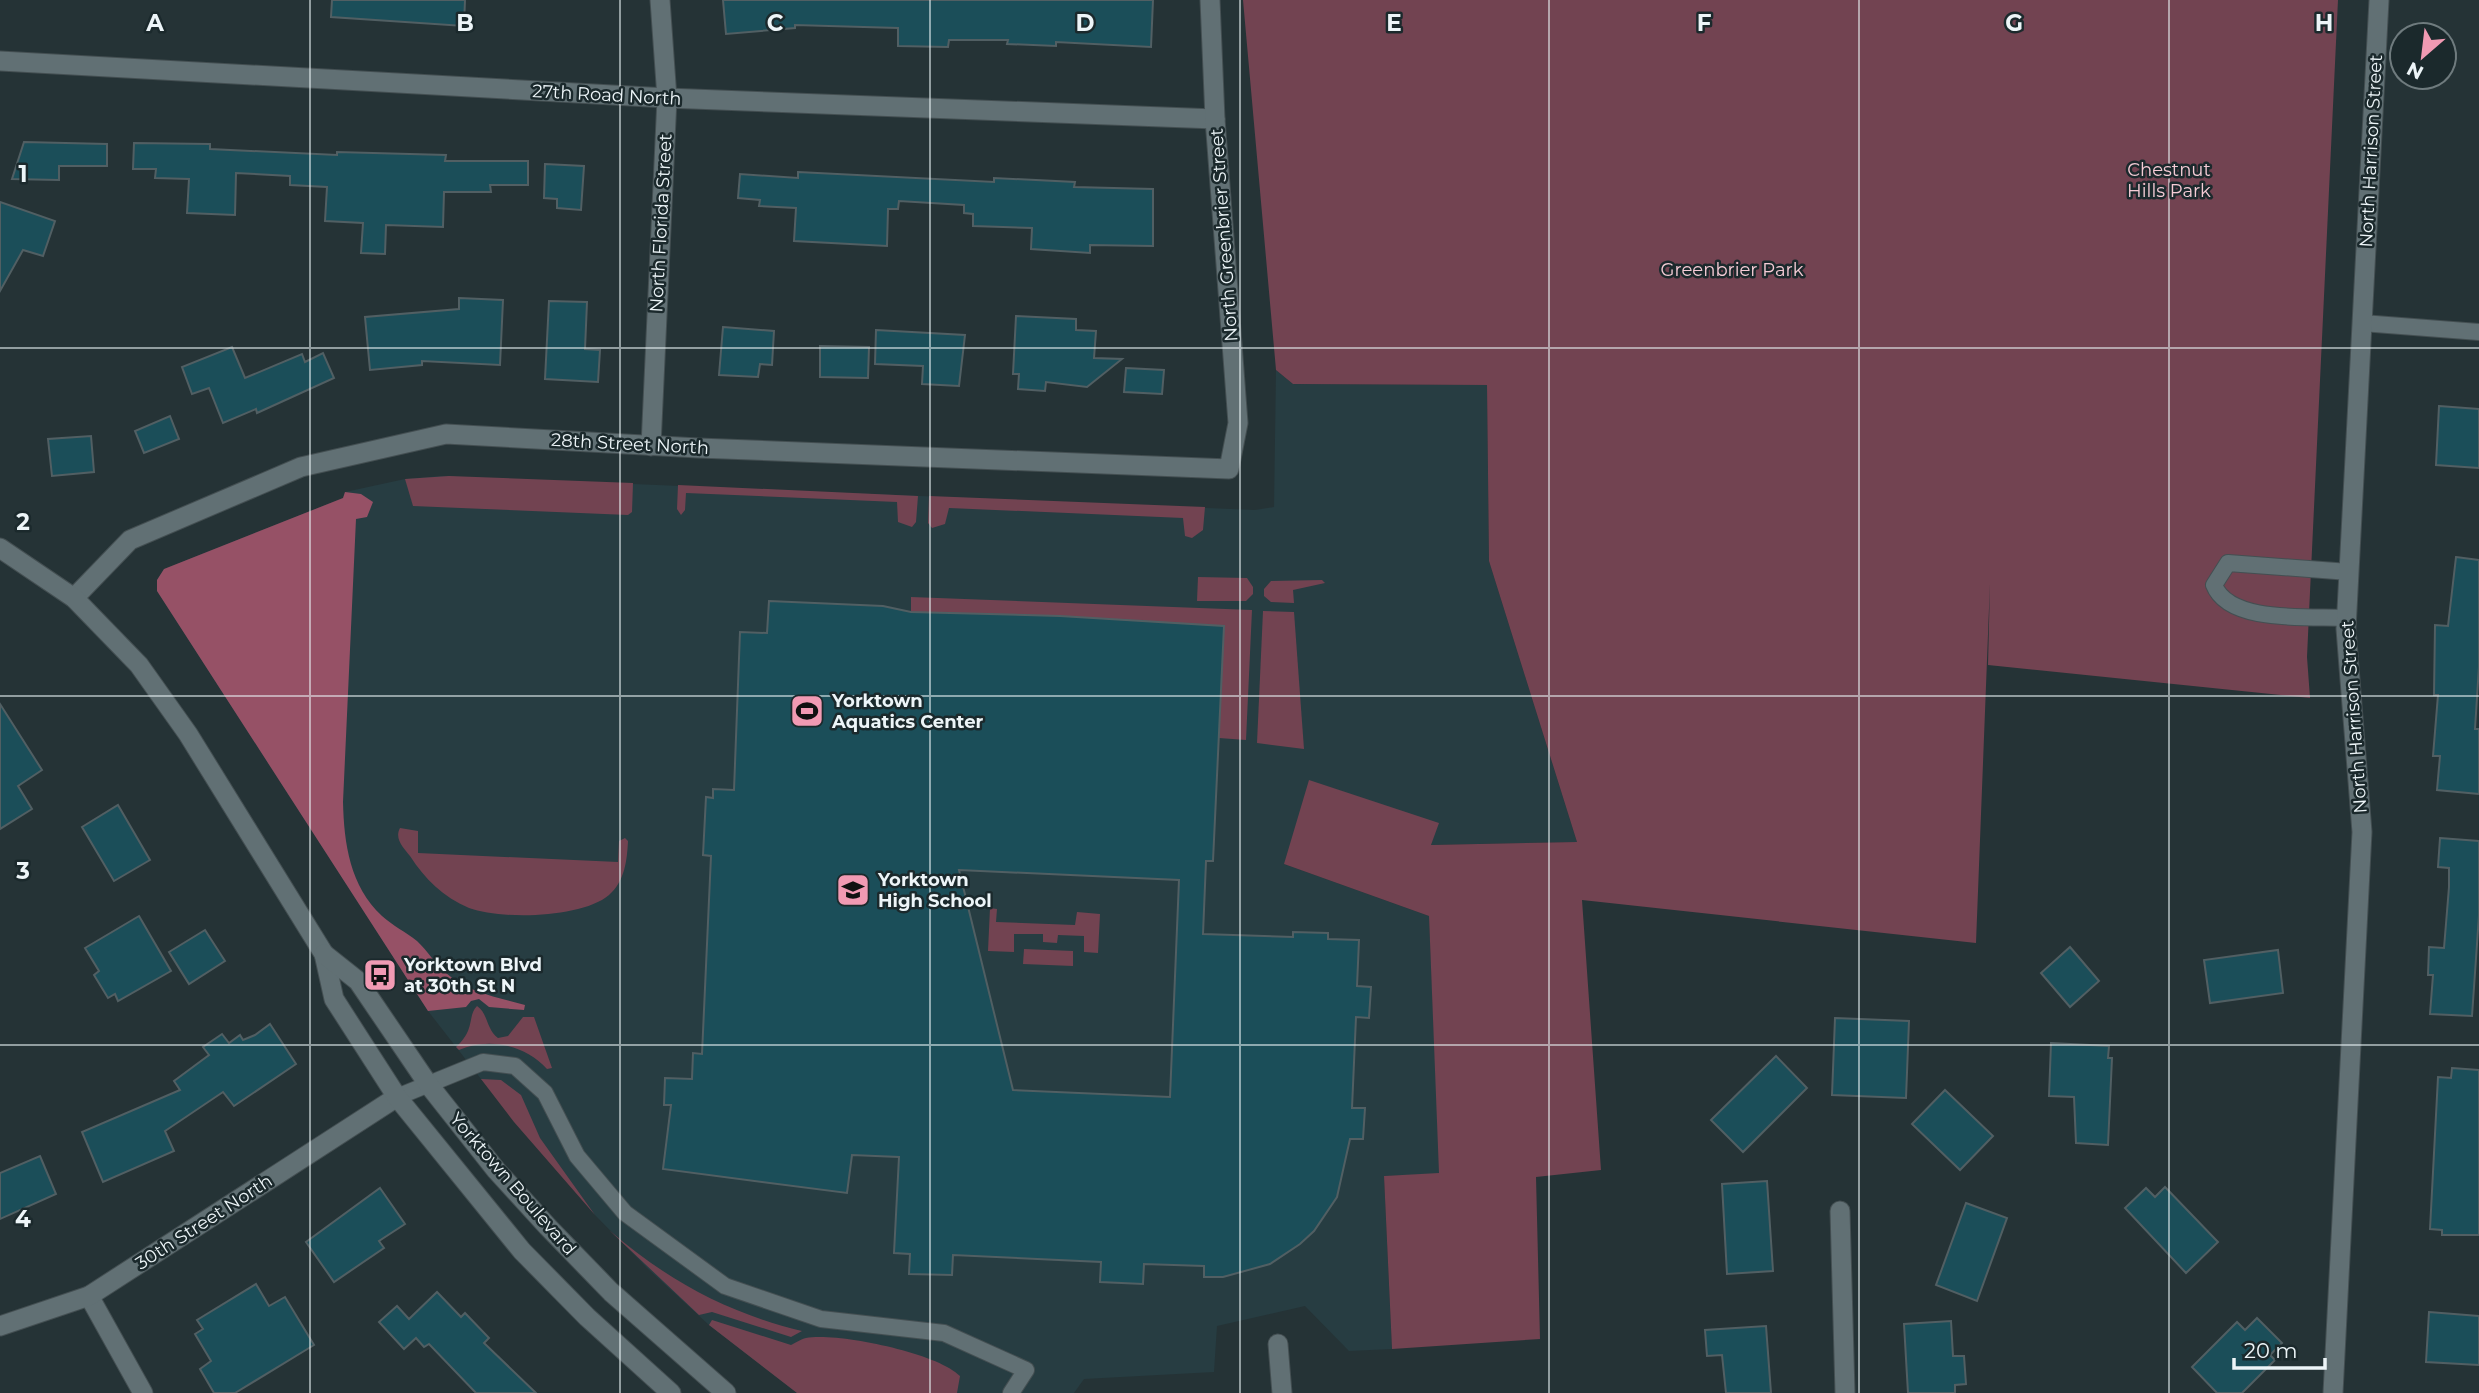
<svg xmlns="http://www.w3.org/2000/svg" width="2479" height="1393" viewBox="0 0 2479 1393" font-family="Montserrat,sans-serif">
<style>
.built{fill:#273d42}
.green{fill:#724351}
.forest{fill:#965166}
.building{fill:#1b4e59;stroke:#515f63;stroke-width:2;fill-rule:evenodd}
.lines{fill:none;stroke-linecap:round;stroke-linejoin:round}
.service-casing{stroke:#444f52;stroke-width:18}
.minor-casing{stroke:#444f52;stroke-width:21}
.tertiary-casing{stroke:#444f52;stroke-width:21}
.service{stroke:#617074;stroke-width:16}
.minor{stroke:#617074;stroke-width:19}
.tertiary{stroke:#617074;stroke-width:19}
.grid{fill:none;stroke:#edf5f8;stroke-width:2;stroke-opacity:0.55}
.labels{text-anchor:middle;stroke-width:5;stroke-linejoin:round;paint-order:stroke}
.street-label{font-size:18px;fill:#edf5f8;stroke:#1b292c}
.park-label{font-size:18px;fill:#f6ccd6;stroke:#1b292c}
.poi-label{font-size:18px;font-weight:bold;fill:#edf5f8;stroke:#1b292c;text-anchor:start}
.grid-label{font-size:23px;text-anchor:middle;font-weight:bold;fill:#edf5f8;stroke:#1b292c;stroke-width:5;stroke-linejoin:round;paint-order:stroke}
</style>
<rect width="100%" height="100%" fill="#253336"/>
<polygon class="built" points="1276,370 1293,384 1487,385 1489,561 1577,842 1431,845 1438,823 1284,864 1429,916 1440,1174 1384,1176 1392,1349 1349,1351 1305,1306 1217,1326 1214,1372 1084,1379 1074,1393 797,1393 709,1325 647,1268 595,1215 481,1079 428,1011 157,591 157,580 164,569 343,498 345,492 405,479 441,476 1255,510 1274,507"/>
<g class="green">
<polygon points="1243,0 2338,0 2310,592 2307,657 2310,698 1988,665 1990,583 1976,943 1582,900 1601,1170 1536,1177 1540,1339 1392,1349 1384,1176 1439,1173 1429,916 1284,864 1309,780 1439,823 1431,845 1577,842 1489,561 1487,385 1293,384 1276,370"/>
<polygon points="449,476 633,483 632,512 628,515 413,506 405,479"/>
<polygon points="678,485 918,496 916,522 912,527 898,522 897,502 686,493 685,510 681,515 677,509"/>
<polygon points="929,496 1205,507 1203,530 1192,538 1185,536 1183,518 949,508 945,524 932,528 928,523"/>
<polygon points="1198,577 1247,578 1253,587 1253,594 1246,601 1197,601"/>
<polygon points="1322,580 1325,583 1293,590 1294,603 1271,602 1264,596 1264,589 1271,581"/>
<polygon points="911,597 1252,610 1246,740 1219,738 1224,626 911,612"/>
<polygon points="1263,611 1294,612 1304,749 1257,743"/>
<path d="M400,828L418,831V853L618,862L619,841L625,838L628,841C627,860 625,881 609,895C582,918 502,920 469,908C443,897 425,879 410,856C404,848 394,839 400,828Z"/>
<polygon points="990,908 997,909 996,922 1075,925 1077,912 1100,914 1098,953 1084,952 1084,936 1058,935 1057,943 1043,942 1043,934 1014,934 1014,952 988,951"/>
<polygon points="1024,949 1073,951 1073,966 1023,964"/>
<path d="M477,1006C488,1013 486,1029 498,1038L508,1036L523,1017H534L552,1068L547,1069C525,1045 489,1037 459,1050L456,1047C476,1029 467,1016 477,1006Z"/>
<polygon points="481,1079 501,1080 521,1095 540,1138 595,1215 514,1122"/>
<path d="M609,1230C667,1280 727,1313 802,1331L791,1337L712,1312L699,1315Z"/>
<path d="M712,1320L791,1345C795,1343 801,1339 806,1338C837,1332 938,1353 960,1376L957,1393H797L709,1325Z"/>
</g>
<path class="forest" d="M345,492L361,494L373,502L367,517L356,519L343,802C344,844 350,886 382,916C393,926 406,932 417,941C428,951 435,964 446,973C469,993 497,997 525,1005L524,1010L489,1007L479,999L471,1001L466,1007L428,1011L157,591V580L164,569L343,498Z"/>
<g class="building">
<polygon points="332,0 465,0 464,26 331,17"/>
<polygon points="723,0 1153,0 1151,47 1056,42 1056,46 1007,44 1008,40 949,40 948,47 898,46 898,28 795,25 795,28 726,34"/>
<polygon points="24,142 107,144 107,166 59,166 59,180 12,179"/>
<polygon points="134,143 210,144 210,149 337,155 337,152 446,155 445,161 528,161 528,185 490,185 491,192 444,192 443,227 386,225 385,254 361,253 363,223 325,221 327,187 290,185 290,176 236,173 235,215 187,213 189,179 155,178 156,169 133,169"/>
<polygon points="545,164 584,166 581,210 557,208 557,199 544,198"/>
<polygon points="798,172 994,182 994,178 1075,182 1074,187 1153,189 1153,246 1090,245 1090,253 1031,249 1032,228 973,226 973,214 964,213 964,205 899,201 898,209 888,209 887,246 794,241 796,208 759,206 760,200 738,198 740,174 798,178"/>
<polygon points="0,202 55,221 43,256 23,250 0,291"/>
<polygon points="459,298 503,300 500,365 422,361 422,365 370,370 365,317 459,309"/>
<polygon points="549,301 587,302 585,349 600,350 598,382 545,379"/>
<polygon points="1016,316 1076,319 1076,330 1096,331 1094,358 1122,359 1087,387 1046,382 1045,391 1018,389 1019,374 1013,374"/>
<polygon points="723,327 774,331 772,365 760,364 758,377 719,375"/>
<polygon points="876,330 965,335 959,386 922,384 923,366 875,364"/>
<polygon points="820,346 869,347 868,378 820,377"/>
<polygon points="232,347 245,378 302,354 305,362 323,353 334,378 257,413 256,409 223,423 209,388 192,394 182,367"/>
<polygon points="1126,368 1164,370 1162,394 1124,392"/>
<polygon points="2439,406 2479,409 2479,468 2436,465"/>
<polygon points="170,416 179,439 144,453 135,431"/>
<polygon points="91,436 94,472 52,476 48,439"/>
<polygon points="2456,557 2479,560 2479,666 2475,729 2479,729 2479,794 2437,790 2440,756 2433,756 2438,695 2434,695 2435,625 2448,626"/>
<path d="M769,601L883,606L911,612L1060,616L1224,626L1213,861H1206L1203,934L1293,937V932L1328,933V939L1359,940L1357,986L1371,987L1369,1018L1356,1017L1352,1108H1365L1363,1139H1350L1337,1197L1314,1231L1300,1244L1270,1264L1223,1277H1204V1266L1144,1264L1143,1284L1100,1282L1101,1262L953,1255L952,1275L909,1274L910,1254L894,1253L899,1157L852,1155L847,1193L663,1169L671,1105H664L665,1078L692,1079L693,1053L702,1054L711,856L703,855L706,797L713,798V789L734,790L740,632L767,633ZM959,870L1179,880L1170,1097L1013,1090Z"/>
<polygon points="0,704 42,770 18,786 32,809 0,829"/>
<polygon points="118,805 150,860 114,881 82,827"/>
<polygon points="2440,838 2479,841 2479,915 2472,1016 2430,1014 2433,975 2428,975 2429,947 2444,948 2449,887 2449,868 2438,867"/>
<polygon points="139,916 171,971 118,1001 115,994 108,998 94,975 99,971 85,948"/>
<polygon points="205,930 225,961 189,984 169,952"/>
<polygon points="2070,947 2099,981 2070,1007 2041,973"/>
<polygon points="2278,950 2283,993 2210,1003 2204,960"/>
<polygon points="1835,1018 1909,1021 1906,1098 1832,1095"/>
<polygon points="270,1024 296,1064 234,1106 223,1092 165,1131 174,1151 103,1182 82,1132 180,1090 174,1081 209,1055 203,1047 222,1034 229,1043 240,1035 243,1040 255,1035"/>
<polygon points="2051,1043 2109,1046 2108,1058 2112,1058 2108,1145 2076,1143 2074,1097 2049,1096"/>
<polygon points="1776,1056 1807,1088 1743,1152 1711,1120"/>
<polygon points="2452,1068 2479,1070 2479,1235 2442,1235 2442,1230 2430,1229 2438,1077 2451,1078"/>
<polygon points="1945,1090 1993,1136 1960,1170 1912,1124"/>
<polygon points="40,1156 56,1194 0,1219 0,1173"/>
<polygon points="1767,1181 1773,1271 1727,1274 1722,1184"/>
<polygon points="2165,1187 2218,1242 2186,1273 2125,1208 2146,1188 2155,1197"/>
<polygon points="380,1188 405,1224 379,1241 384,1248 334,1282 306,1242"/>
<polygon points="1966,1203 2007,1218 1977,1301 1936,1285"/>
<polygon points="256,1284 269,1306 285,1297 314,1345 235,1393 214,1393 200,1369 211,1361 195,1334 203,1329 197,1320"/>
<polygon points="437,1292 461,1317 465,1313 489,1338 484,1343 536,1393 476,1393 429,1344 424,1347 416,1338 404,1349 379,1322 397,1306 409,1319"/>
<polygon points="2429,1312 2479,1316 2479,1365 2426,1362"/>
<polygon points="2257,1318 2282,1343 2270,1355 2275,1360 2242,1393 2217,1393 2192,1367 2237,1322 2245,1330"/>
<polygon points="1951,1321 1953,1356 1964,1356 1966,1384 1955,1385 1955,1393 1908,1393 1904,1324"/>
<polygon points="1766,1326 1771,1393 1726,1393 1722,1355 1707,1356 1705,1330"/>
</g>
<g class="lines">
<defs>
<g id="service">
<polyline points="2362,323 2479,332"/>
<path d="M2347,618C2310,616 2229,624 2214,585L2228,563L2349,572"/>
<polyline points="397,1097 483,1062 515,1066 545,1093 577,1156 625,1213 725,1286 821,1319 944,1333 1026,1370 1011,1393"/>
</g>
<g id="minor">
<polyline points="0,61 667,98 1215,119"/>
<polyline points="651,446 667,98 660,0"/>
<polyline points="74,598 130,540 301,467 446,434 698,448 1229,469 1238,423 1215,119 1210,0"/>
<polyline points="1840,1211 1845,1393"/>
<polyline points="89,1296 143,1393"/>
<polyline points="0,1326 89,1296 397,1097"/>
<polyline points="1278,1344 1282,1393"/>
</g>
<g id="tertiary">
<polyline points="0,548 74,598 139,665 188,734 324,954 334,999 397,1097 522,1251 587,1317 671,1393"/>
<polyline points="324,954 358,981 428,1084 496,1170 548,1227 611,1292 726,1393"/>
<polyline points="2333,1393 2362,832 2346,629 2379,0"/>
</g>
</defs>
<use href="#service" class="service-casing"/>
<use href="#minor" class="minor-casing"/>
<use href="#tertiary" class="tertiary-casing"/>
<use href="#service" class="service"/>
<use href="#minor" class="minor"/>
<use href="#tertiary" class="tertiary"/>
</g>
<path class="grid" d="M310,0V1393M620,0V1393M930,0V1393M1240,0V1393M1549,0V1393M1859,0V1393M2169,0V1393M0,348H2479M0,696H2479M0,1045H2479"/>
<defs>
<symbol id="stadium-square" viewBox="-11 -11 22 22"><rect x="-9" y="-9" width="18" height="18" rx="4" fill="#f19ab3" stroke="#1b292c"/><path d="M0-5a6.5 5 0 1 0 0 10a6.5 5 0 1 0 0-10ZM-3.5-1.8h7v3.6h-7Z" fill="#111"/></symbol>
<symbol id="school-square" viewBox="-11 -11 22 22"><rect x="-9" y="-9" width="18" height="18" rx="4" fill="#f19ab3" stroke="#1b292c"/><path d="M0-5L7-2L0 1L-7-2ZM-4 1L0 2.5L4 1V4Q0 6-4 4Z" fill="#111"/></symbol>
<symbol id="bus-square" viewBox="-11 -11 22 22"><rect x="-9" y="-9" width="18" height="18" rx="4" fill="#f19ab3" stroke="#1b292c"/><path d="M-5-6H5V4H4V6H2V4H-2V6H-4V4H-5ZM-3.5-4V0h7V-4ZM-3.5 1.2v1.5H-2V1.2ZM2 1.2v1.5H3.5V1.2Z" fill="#111"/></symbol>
</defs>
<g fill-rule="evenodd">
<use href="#stadium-square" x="788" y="692" width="38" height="38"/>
<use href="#school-square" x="834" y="871" width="38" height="38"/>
<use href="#bus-square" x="361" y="956" width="38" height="38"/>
</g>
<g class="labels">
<g class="street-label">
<text transform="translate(607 95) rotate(3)" y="6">27th Road North</text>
<text transform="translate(2371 151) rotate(-87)" y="6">North Harrison Street</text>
<text transform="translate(661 223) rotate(-87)" y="6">North Florida Street</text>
<text transform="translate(1224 235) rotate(-94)" y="6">North Greenbrier Street</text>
<text transform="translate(630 444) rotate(3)" y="6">28th Street North</text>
<text transform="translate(2354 717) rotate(-94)" y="6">North Harrison Street</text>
<text transform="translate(513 1184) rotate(49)" y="6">Yorktown Boulevard</text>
<text transform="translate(204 1222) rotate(-33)" y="6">30th Street North</text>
</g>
<g class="park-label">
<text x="2169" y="176">Chestnut<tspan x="2169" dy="21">Hills Park</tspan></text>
<text x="1732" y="276">Greenbrier Park</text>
</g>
<g class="poi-label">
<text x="832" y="707">Yorktown<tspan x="832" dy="21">Aquatics Center</tspan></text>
<text x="878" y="886">Yorktown<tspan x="878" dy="21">High School</tspan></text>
<text x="404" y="971">Yorktown Blvd<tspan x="404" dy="21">at 30th St N</tspan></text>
</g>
</g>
<g class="grid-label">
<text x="155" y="31">A</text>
<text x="465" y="31">B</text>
<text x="775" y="31">C</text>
<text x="1085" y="31">D</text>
<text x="1394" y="31">E</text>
<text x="1704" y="31">F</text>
<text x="2014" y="31">G</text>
<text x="2324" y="31">H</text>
<text x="23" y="182">1</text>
<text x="23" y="530">2</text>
<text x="23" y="879">3</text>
<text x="23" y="1227">4</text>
</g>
<g transform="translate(2423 56) rotate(208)"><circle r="33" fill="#1b292c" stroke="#6f7b7e" stroke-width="2"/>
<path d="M0-5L12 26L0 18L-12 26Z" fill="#f19ab3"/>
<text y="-10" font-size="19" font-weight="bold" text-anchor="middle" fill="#edf5f8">N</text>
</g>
<path d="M2234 1358v10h91v-10" fill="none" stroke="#edf5f8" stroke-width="3.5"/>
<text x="2244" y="1358" font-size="21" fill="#edf5f8" stroke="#1b292c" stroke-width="5" paint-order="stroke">20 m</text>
</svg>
